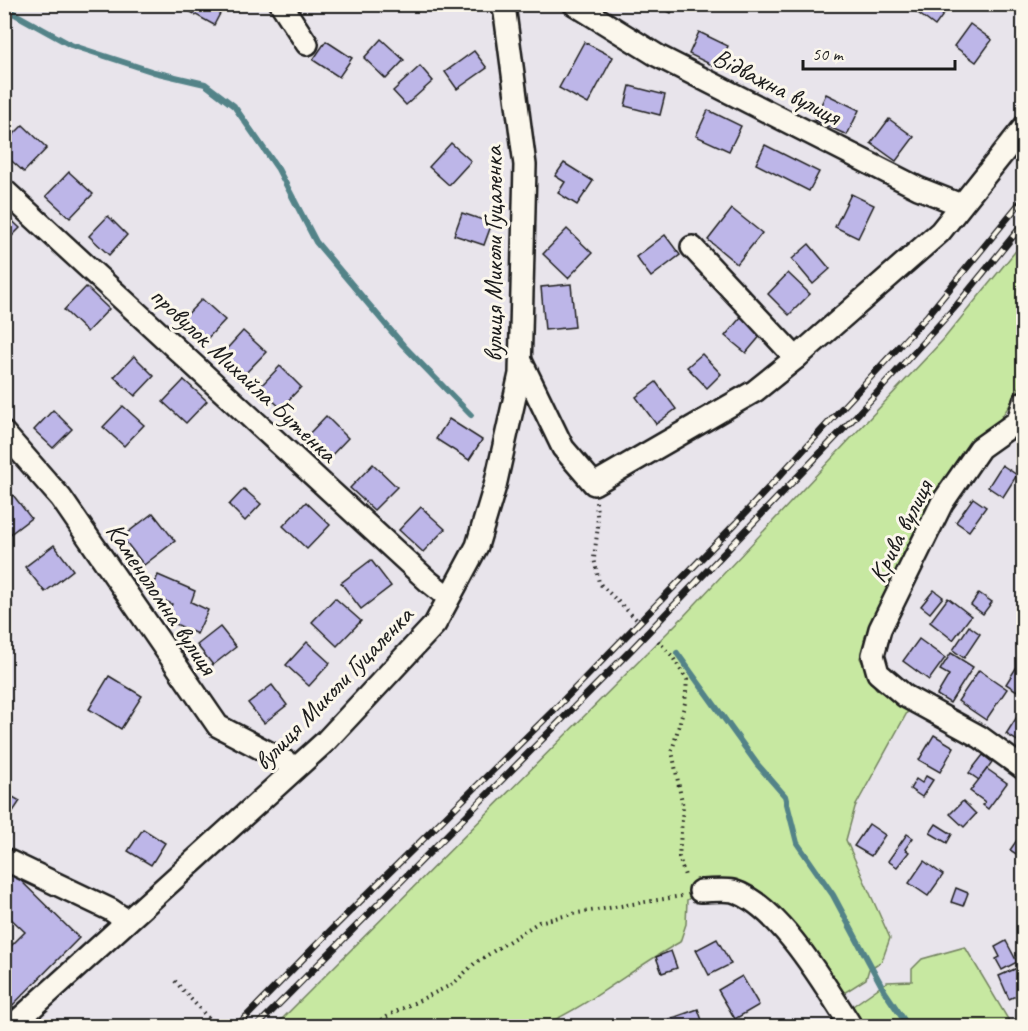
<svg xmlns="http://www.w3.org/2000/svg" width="1028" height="1031" viewBox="0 0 1028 1031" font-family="Caveat,sans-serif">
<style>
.green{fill:#c7e8a1;stroke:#72825e;stroke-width:1.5}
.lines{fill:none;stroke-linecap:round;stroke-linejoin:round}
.stream{stroke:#538388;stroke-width:6}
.building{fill:#bdb6e8;stroke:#1c1c1c;stroke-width:1.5}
.minor-casing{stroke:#1c1c1c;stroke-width:26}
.path{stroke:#1c1c1c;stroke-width:4;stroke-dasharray:1.5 4.5;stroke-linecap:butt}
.minor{stroke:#fbf7ec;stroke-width:21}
.rail-casing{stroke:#1c1c1c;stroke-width:7}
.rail{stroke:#fbf7ec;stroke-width:4.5;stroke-dasharray:14;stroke-linecap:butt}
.labels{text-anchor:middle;stroke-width:6;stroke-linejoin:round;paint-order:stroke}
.street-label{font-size:26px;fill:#1c1c1c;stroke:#fbf7ec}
</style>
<rect width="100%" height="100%" fill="#e8e4eb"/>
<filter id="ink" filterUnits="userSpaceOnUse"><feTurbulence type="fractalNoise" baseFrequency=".0167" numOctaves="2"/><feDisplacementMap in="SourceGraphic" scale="12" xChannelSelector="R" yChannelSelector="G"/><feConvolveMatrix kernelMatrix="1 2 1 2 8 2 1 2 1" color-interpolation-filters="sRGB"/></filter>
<g filter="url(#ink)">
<g class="green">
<path d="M1023,242V377L1014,399L901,562L868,631L860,658L876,689L909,709L855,807L846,840L890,938L882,961L869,969L866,979L844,993L835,989L758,897L700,891L687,900L686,924L680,942C633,968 589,1006 541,1026H275L683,617L943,340Z"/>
<polygon points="965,947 1012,1026 856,1026 850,1008 887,982 912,981 912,969 922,959"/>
</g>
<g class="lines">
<g class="stream">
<polyline points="4,8 71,45 154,72 205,84 234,106 278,169 316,242 403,345 471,415"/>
<polyline points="677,653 757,764 785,796 797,843 833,895 885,992 908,1026"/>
</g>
</g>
<g class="building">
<polygon points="190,4 225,4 214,25 187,10"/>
<polygon points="654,4 676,4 671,13"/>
<polygon points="906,4 951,4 935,26"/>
<polygon points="970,24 992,40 976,62 954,46"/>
<polygon points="699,32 728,46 718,68 689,54"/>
<polygon points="381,39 404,60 386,79 364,58"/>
<polygon points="326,41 352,58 339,77 313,60"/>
<polygon points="584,42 613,57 588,104 559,88"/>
<polygon points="474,51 487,68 457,89 445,72"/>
<polygon points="420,66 433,81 406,105 393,91"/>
<polygon points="630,86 665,95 660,115 625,106"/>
<polygon points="826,94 859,110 847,135 814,120"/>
<polygon points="708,110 741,126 729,151 696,136"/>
<polygon points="889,119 914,137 896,161 871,143"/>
<polygon points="23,125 47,148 24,172 4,154 4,144"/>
<polygon points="451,143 471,161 449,185 429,167"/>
<polygon points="765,145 819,172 809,191 756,164"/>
<polygon points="564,163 593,181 577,205 558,193 565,182 555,176"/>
<polygon points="69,172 93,194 70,218 46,196"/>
<polygon points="851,194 874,205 858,238 835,227"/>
<polygon points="732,209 762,233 737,264 708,240"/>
<polygon points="4,213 20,228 4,244"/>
<polygon points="462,213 492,223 484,245 454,235"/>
<polygon points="108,216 127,235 109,255 89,236"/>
<polygon points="567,229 592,253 568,278 543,254"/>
<polygon points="665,235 680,255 651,277 636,257"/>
<polygon points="809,244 830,269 813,284 792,259"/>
<polygon points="788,273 810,294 789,315 768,294"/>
<polygon points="571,284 575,327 545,330 541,287"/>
<polygon points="86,287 109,309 87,332 64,310"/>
<polygon points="202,299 225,320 203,343 180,322"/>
<polygon points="741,317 762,334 746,353 725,336"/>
<polygon points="243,331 266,352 244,375 222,354"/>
<polygon points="702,354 721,374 707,388 687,367"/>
<polygon points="134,356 154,376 135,396 114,377"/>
<polygon points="280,366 301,387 281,408 259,388"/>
<polygon points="184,380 207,401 186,423 163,402"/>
<polygon points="656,382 676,409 656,424 636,397"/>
<polygon points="123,406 144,425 124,446 103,427"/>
<polygon points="53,410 72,429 53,448 34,430"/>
<polygon points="326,416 348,438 327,460 304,439"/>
<polygon points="449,419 482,440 469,460 436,439"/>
<polygon points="373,464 397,487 374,510 350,488"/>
<polygon points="1002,465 1017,475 1003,497 988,487"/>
<polygon points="244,489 261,504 245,521 229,505"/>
<polygon points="13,495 31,518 5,538 4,502"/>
<polygon points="973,498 986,507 969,531 956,522"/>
<polygon points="306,502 330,525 307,549 283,526"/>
<polygon points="421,507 445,529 423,552 399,530"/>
<polygon points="153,513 175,541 144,565 122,537"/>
<polygon points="54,545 73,570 45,592 25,567"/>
<polygon points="371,560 391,586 361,609 341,583"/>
<polygon points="158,575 195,591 191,602 208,610 197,634 165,619 172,604 150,594"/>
<polygon points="934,590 943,597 930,613 921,606"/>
<polygon points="979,593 992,602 983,614 971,605"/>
<polygon points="335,598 361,621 337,646 312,622"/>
<polygon points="948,598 971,616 953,640 930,622"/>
<polygon points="969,626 980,634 964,658 953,650"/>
<polygon points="220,627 236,647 213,665 197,645"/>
<polygon points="919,639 945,658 929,680 903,661"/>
<polygon points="307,642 330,663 309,686 286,665"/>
<polygon points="951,653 973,667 950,703 937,695 949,675 940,670"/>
<polygon points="1016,668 1024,673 1024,681 1017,691 1006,684"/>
<polygon points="979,670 1007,689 986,720 958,701"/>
<polygon points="109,676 142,696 121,729 89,709"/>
<polygon points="272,685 287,705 264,723 248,703"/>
<polygon points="1022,709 1024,710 1024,745 1006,734"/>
<polygon points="934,735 954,747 940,772 919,760"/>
<polygon points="983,755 992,762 979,780 969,773"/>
<polygon points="987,769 1007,783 988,809 983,805 985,802 970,791"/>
<polygon points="926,776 933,780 922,797 910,789 916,779 922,783"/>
<polygon points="4,792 20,801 4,825"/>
<polygon points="963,801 976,814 964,827 950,814"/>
<polygon points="869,824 885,835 871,856 854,846"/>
<polygon points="936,824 952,834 947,843 930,833"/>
<polygon points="143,829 165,843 151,865 128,851"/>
<polygon points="907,834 913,838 905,849 909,852 897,867 888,861"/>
<polygon points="1017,840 1024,845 1024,859 1010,850"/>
<polygon points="924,861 943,875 928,896 909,883"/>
<polygon points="10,870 79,938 4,1014 4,953 25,932 4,912 4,876"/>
<polygon points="956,888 968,893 963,906 951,902"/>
<polygon points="717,939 731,964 709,975 696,950"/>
<polygon points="1006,941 1017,962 1002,970 996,959 1000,957 995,947"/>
<polygon points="671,951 677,968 662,973 656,957"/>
<polygon points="1024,965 1024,1000 1021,1001 1018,995 1009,999 999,976"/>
<polygon points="742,976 759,1005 735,1019 718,990"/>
<polygon points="698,1009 704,1026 670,1026 667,1020"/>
</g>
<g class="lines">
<defs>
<g id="minor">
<polyline points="281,4 307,44"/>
<polyline points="574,4 658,56 918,188 961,205"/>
<polyline points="4,190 428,581 448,597"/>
<polyline points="692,247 796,358"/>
<polyline points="521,361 563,448 594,484 755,391 796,358 940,232 1024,127"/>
<polyline points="1024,402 1018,421 980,448 942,503 880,629 873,655 878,673 905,696 980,737 1024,769"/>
<polyline points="4,433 61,498 218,726 296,767"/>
<polyline points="4,859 111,910 127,921"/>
<path d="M700,891C710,891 723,889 733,891C779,905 826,987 851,1026"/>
<polyline points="12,1026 326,741 435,624 477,546 495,486 520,374 525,165 505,13 502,4"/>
</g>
</defs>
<use href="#minor" class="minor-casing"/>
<g class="path">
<polyline points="596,502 598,526 594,558 599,583 639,622"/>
<polyline points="658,641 672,656 687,680 685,703 672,751 683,807 679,857 686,879"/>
<polyline points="175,981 215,1026"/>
<polyline points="371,1026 391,1014 453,984 475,963 539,922 572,914 682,896"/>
</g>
<use href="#minor" class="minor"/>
<defs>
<g id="rail">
<polyline points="237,1026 337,924 552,712 736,523 928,315 1024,198"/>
<polyline points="257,1026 632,649 855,417 957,305 1024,223"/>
</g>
</defs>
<use href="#rail" class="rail-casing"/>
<use href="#rail" class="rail"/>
</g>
</g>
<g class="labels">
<g class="street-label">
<text transform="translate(777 86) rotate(27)" y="9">Відважна вулиця</text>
<text transform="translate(493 254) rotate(-90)" y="9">вулиця Миколи Гуцаленка</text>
<text transform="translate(244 374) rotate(43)" y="9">провулок Михайла Бутенка</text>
<text transform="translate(900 531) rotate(-63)" y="9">Крива вулиця</text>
<text transform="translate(162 598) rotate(56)" y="9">Каменоломна вулиця</text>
<text transform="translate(333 688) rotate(-46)" y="9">вулиця Миколи Гуцаленка</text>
</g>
</g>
<rect width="1028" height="1031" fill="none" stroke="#fbf7ec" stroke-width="24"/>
<rect x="12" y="12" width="1004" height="1007" fill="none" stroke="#1c1c1c" stroke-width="2" filter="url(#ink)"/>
<path d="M803 60v9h152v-9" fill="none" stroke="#1c1c1c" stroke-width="3"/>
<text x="812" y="60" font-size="18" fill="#1c1c1c" stroke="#fbf7ec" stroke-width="4.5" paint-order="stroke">50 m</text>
</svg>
